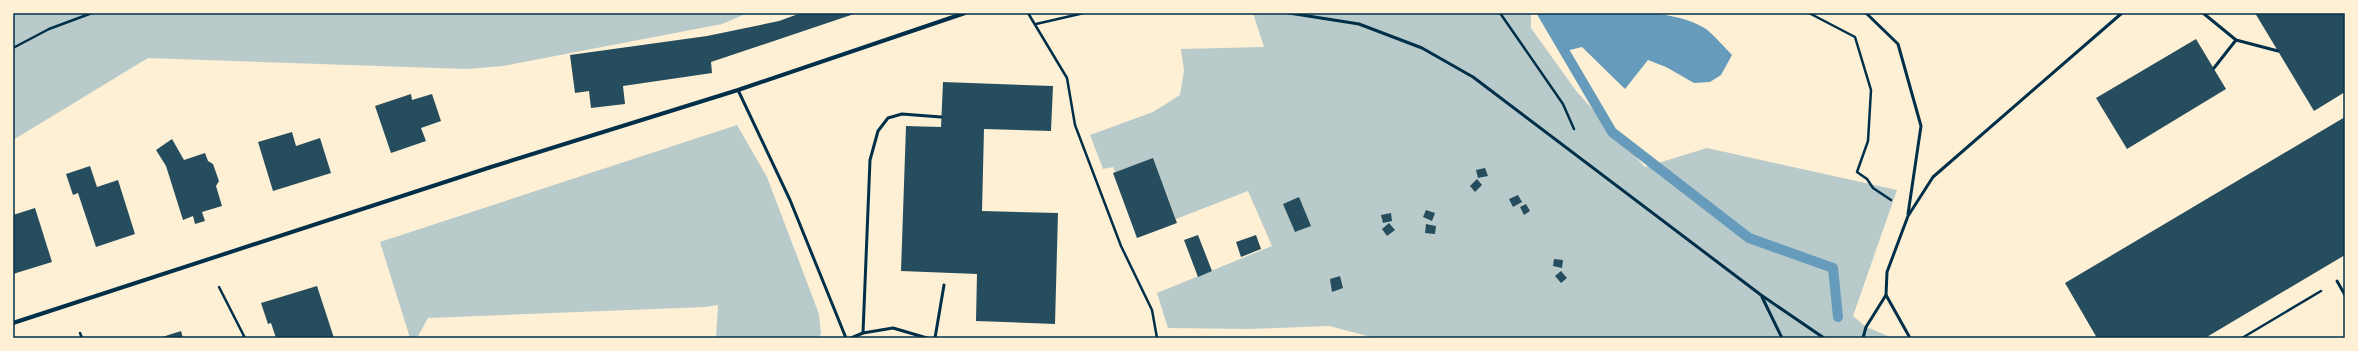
<svg xmlns="http://www.w3.org/2000/svg" width="2358" height="351" viewBox="0 0 2358 351" font-family="'Nunito Sans',sans-serif">
<style>
.green{fill:#b9caca}
.water{fill:#669bbc}
.lines{fill:none;stroke-linecap:round;stroke-linejoin:round}
.stream{stroke:#669bbc;stroke-width:10}
.building{fill:#264d5e}
.path{stroke:#003049;stroke-width:2.5}
.service{stroke:#003049;stroke-width:3}
.minor{stroke:#003049;stroke-width:4}
.neatline{fill:none;stroke:#003049;stroke-width:1.5}
</style>
<rect width="100%" height="100%" fill="#fdf0d5"/>
<g class="green">
<polygon points="13,13 748,13 722,24 503,66 467,69 148,58 13,140"/>
<polygon points="1253,13 1531,13 1531,28 1577,92 1645,167 1707,148 1897,190 1853,316 1866,327 1893,338 1375,338 1329,326 1249,329 1168,328 1157,293 1272,246 1248,191 1176,219 1153,159 1115,172 1113,167 1103,169 1090,135 1153,112 1180,95 1184,71 1181,49 1264,47"/>
<polygon points="737,125 767,177 819,314 821,334 818,338 716,338 718,305 705,307 428,318 417,338 410,338 380,242"/>
</g>
<path class="water" d="M1544,13C1588,13 1669,4 1706,29C1715,36 1724,47 1732,55L1721,75L1710,82L1694,83L1666,67L1648,60L1625,89L1582,47L1562,52Z"/>
<g class="lines">
<polyline class="stream" points="1542,13 1612,132 1749,238 1833,268 1838,317"/>
</g>
<g class="building">
<polygon points="801,13 857,13 711,62 712,73 623,86 625,104 591,108 589,91 575,93 570,55 707,36 779,21"/>
<polygon points="2255,13 2345,13 2345,92 2314,111"/>
<polygon points="2196,39 2226,89 2127,149 2096,98"/>
<polygon points="943,82 1053,86 1051,131 984,129 982,211 1058,213 1055,324 976,321 977,274 901,271 906,126 941,127"/>
<polygon points="411,94 412,100 432,94 441,121 421,128 426,141 391,153 375,106"/>
<polygon points="2345,117 2345,255 2205,338 2097,338 2065,283"/>
<polygon points="292,132 296,146 320,138 331,173 273,191 258,142"/>
<polygon points="172,139 184,160 205,153 208,161 213,164 219,181 216,186 222,206 202,212 205,221 195,224 193,216 183,220 166,166 156,150"/>
<polygon points="1153,158 1177,223 1137,238 1113,173"/>
<polygon points="90,166 97,187 118,180 135,234 96,247 78,193 73,195 66,174"/>
<polygon points="1485,168 1488,176 1478,178 1476,170"/>
<polygon points="1477,179 1482,185 1475,192 1470,186"/>
<polygon points="1518,195 1522,202 1513,207 1509,199"/>
<polygon points="1299,197 1311,226 1295,232 1283,204"/>
<polygon points="1526,204 1530,211 1524,215 1520,207"/>
<polygon points="35,208 52,262 13,274 13,215"/>
<polygon points="1426,210 1435,213 1432,221 1423,217"/>
<polygon points="1391,213 1392,221 1383,223 1381,215"/>
<polygon points="1389,223 1395,230 1387,236 1382,229"/>
<polygon points="1426,224 1436,226 1435,234 1425,233"/>
<polygon points="1198,235 1212,271 1198,277 1184,240"/>
<polygon points="1256,235 1261,249 1241,257 1236,242"/>
<polygon points="1554,259 1563,260 1562,268 1553,266"/>
<polygon points="1561,271 1567,278 1561,283 1555,276"/>
<polygon points="1340,276 1343,288 1332,292 1330,279"/>
<polygon points="317,286 334,338 276,338 271,323 268,324 261,303"/>
<polygon points="181,331 183,338 159,338"/>
</g>
<g class="lines">
<g class="path">
<polyline points="1028,13 1067,78 1075,125 1121,246 1152,310 1157,338"/>
<polyline points="1500,13 1563,104 1574,129"/>
<polyline points="1809,13 1855,37 1871,90 1868,141 1857,172 1867,179 1873,188 1891,200"/>
<polyline points="1036,24 1084,13"/>
<polyline points="13,48 49,29 92,13"/>
<polyline points="219,287 245,338"/>
<polyline points="80,333 82,338"/>
<polyline points="2242,338 2321,291"/>
</g>
<g class="service">
<polyline points="1289,13 1359,24 1422,48 1473,77 1761,295 1824,338"/>
<polyline points="1866,13 1898,44 1921,126 1908,214"/>
<polyline points="2203,13 2236,40 2278,51"/>
<polyline points="2214,68 2236,40"/>
<polyline points="738,90 790,200 846,338"/>
<polyline points="2337,281 2345,295"/>
<polyline points="1886,295 1910,338"/>
<polyline points="1762,297 1782,338"/>
<polyline points="863,333 870,160 878,131 888,118 902,114 941,117"/>
<polyline points="851,338 863,333 893,328 927,338"/>
<polyline points="935,338 944,285"/>
<polyline points="1863,338 1866,327 1886,295 1887,272 1908,216 1933,177 2122,13"/>
</g>
<polyline class="minor" points="13,323 491,167 738,90 965,13"/>
</g>
<rect width="2358" height="351" fill="none" stroke="#fdf0d5" stroke-width="28"/>
<rect x="14" y="14" width="2330" height="323" class="neatline"/>
</svg>
